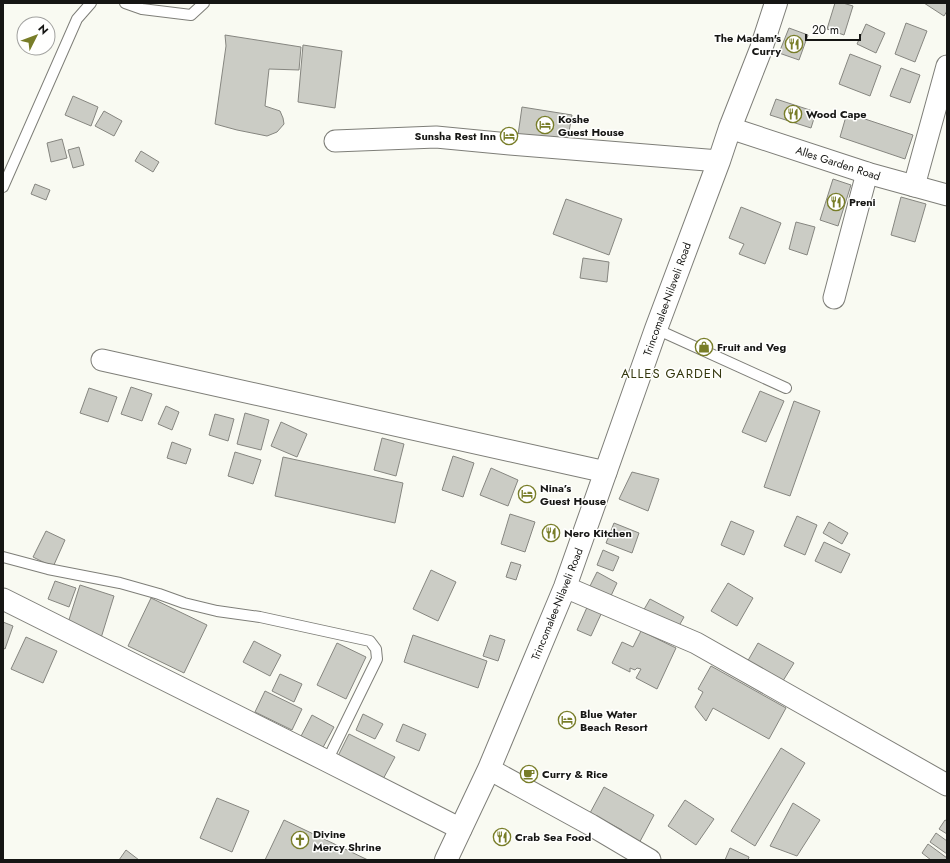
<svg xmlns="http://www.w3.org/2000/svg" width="950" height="863" viewBox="0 0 950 863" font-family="Jost,sans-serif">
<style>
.building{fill:#cbccc5;stroke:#868680}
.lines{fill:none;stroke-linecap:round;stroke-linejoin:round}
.service-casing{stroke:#7e7e78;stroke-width:12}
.minor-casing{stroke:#7e7e78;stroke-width:23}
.primary-casing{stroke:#7e7e78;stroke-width:24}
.service{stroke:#fff;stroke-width:10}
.minor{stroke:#fff;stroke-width:21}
.primary{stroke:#fff;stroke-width:22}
.labels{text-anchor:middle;stroke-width:3;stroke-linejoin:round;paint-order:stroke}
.poi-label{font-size:11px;font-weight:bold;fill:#161614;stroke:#fffffe;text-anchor:start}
.street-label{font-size:11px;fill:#161614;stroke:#fffffe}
.quarter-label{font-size:13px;letter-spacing:1px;fill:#35380f;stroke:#fffffe}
</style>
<rect width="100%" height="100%" fill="#f9faf2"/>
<g class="building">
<polygon points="835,3 843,3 853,6 844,35 827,29"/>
<polygon points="924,3 947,3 947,11 944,16"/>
<polygon points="906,23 927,31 915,62 895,54"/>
<polygon points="866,24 885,33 876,53 857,44"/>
<polygon points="789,28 808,35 799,60 779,53"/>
<polygon points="225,35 301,47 299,70 269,69 265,106 280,111 283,118 284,124 277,132 267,136 237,130 215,124 226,46"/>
<polygon points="303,45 342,51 335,108 298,102"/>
<polygon points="850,54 881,66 870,96 839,84"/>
<polygon points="901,68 920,75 910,103 890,96"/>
<polygon points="73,96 98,107 91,126 65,115"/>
<polygon points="776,99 816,112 811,128 770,115"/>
<polygon points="522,107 572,115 567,143 518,135"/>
<polygon points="104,111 122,121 114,136 95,126"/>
<polygon points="847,113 913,135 905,159 840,137"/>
<polygon points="62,139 67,158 51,162 47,143"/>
<polygon points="79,147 84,165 73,168 68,150"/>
<polygon points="141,151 159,162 153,172 135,161"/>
<polygon points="833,179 851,185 838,226 820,220"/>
<polygon points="35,184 50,190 46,200 31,194"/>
<polygon points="901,197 926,204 915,242 891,235"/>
<polygon points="566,199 622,219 609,255 553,234"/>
<polygon points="741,207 781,223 765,264 739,254 744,244 729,238"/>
<polygon points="796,222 815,227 807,255 789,249"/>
<polygon points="583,258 609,262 607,282 580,278"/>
<polygon points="131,387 152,394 142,421 121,414"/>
<polygon points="89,388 117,397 108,422 80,413"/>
<polygon points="760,391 784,401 766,442 742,432"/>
<polygon points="794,401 820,411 790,496 764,487"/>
<polygon points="166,406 179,412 172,430 158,424"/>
<polygon points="245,413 269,420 261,450 237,444"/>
<polygon points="215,414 234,419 228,441 209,435"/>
<polygon points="281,422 307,434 297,457 271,446"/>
<polygon points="382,438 404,444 396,476 374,470"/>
<polygon points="172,442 191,449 186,464 167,458"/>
<polygon points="235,452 261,460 253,484 228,476"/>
<polygon points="453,456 474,463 463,497 442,490"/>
<polygon points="283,457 403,483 395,523 275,496"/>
<polygon points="491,468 518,480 508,506 480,495"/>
<polygon points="632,472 659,479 648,511 619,499"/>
<polygon points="510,514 535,522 525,552 501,544"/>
<polygon points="797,516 817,525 805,555 784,546"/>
<polygon points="731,521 754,531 744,555 721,545"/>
<polygon points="829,522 848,533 842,544 823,533"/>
<polygon points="614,523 639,533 632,553 606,543"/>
<polygon points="46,531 65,540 53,567 33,557"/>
<polygon points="824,542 850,554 841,573 815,561"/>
<polygon points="603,550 619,557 613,571 597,565"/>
<polygon points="511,562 521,565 516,580 506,577"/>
<polygon points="431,570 456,582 438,621 413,609"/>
<polygon points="597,572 617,583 609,600 588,590"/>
<polygon points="55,581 76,588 69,607 48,599"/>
<polygon points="728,583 753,598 737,626 711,611"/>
<polygon points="80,585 114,596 101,638 67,626"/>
<polygon points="151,598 207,625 184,673 128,646"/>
<polygon points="650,599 684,617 676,631 642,613"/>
<polygon points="588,605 602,612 591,636 577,630"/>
<polygon points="3,622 13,626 5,649 3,648"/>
<polygon points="641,631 676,648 657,689 636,678 641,669 637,668 635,670 630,668 630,672 612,663 622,642 633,647"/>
<polygon points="413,635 487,661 478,688 404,662"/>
<polygon points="490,635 505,640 498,661 483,656"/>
<polygon points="26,637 57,651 43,683 11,669"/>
<polygon points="254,641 281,655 270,676 243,662"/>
<polygon points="337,643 366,657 346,699 317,685"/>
<polygon points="758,643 794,663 781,684 746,664"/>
<polygon points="711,666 786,708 769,739 713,708 706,721 695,707 703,692 698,689"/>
<polygon points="280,674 302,684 294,702 272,691"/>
<polygon points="265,691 302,709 292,730 255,712"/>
<polygon points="363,714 383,724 375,739 356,730"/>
<polygon points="312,715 334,727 321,751 299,740"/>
<polygon points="403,724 426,734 419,751 396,741"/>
<polygon points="349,734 395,757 382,781 337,758"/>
<polygon points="781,748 805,763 755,846 731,831"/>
<polygon points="604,787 654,815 636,849 619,840 622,830 590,813"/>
<polygon points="217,798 249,811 232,852 200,838"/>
<polygon points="685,800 714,819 696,845 668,826"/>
<polygon points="793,803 820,820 797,856 770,846"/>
<polygon points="284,820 368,860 265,860"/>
<polygon points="945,820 947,821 947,834 939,829"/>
<polygon points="936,833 947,841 947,854 930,842"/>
<polygon points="928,844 947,858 946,860 931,860 922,853"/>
<polygon points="730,848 749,857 748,860 725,860"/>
<polygon points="126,850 139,860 119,860"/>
</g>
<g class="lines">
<defs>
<g id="service">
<polyline points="125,3 142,9 191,15 204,3"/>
<polyline points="3,187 77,19 91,3"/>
<polyline points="656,329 786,388"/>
<polyline points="3,557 48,569 120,583 159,594 184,603 217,611 260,617 370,641 376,649 377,659 327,761"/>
</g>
<g id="minor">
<polyline points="730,128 867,173 947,195"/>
<polyline points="335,141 436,137 510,144 719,161"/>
<polyline points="914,186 947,66"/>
<polyline points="834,298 867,173"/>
<polyline points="102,360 606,472"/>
<polyline points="565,587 696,643 947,785"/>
<polyline points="3,599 327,761 461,829"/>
<polyline points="489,769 591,825 650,860"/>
</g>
<polyline id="primary" points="446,860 489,769 565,587 656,329 719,161 730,128 761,49 776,3"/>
</defs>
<use href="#service" class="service-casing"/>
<use href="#minor" class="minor-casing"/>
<use href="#primary" class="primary-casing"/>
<use href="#service" class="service"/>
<use href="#minor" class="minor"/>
<use href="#primary" class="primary"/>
</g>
<defs>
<symbol id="restaurant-ring" viewBox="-11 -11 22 22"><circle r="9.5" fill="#fffffe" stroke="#787d28" stroke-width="1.5"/><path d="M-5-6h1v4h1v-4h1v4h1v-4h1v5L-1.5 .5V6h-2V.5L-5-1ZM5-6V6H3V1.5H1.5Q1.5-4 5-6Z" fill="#787d28"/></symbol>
<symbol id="hotel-ring" viewBox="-11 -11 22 22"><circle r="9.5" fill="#fffffe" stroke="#787d28" stroke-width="1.5"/><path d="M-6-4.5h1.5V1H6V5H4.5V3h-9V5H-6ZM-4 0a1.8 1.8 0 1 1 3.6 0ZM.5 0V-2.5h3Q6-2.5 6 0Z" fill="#787d28"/></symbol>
<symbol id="shop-ring" viewBox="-11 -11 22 22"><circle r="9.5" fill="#fffffe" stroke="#787d28" stroke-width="1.5"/><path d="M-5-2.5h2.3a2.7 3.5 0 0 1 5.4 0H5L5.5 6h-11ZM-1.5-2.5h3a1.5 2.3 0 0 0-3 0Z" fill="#787d28"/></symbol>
<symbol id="cafe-ring" viewBox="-11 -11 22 22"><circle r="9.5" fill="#fffffe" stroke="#787d28" stroke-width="1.5"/><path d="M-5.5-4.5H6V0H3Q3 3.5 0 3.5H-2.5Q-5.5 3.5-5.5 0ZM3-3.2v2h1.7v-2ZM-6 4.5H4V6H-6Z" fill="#787d28"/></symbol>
<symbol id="church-ring" viewBox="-11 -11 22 22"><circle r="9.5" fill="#fffffe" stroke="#787d28" stroke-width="1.5"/><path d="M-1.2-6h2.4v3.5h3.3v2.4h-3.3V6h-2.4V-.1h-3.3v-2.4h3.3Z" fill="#787d28"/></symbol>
</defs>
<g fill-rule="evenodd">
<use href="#restaurant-ring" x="784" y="34" width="20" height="20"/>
<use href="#restaurant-ring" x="783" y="104" width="20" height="20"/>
<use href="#hotel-ring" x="535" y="115" width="20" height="20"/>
<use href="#hotel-ring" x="499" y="126" width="20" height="20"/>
<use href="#restaurant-ring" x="826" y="192" width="20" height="20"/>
<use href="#shop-ring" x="694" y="337" width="20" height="20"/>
<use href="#hotel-ring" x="517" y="484" width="20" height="20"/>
<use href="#restaurant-ring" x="541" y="523" width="20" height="20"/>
<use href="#hotel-ring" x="557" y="710" width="20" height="20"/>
<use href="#cafe-ring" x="519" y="764" width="20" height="20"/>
<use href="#restaurant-ring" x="492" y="827" width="20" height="20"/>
<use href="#church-ring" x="290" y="830" width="20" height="20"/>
</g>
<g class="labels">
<g class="poi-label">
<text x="781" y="42" text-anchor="end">The Madam's<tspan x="781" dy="13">Curry</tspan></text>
<text x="806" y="118">Wood Cape</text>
<text x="558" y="123">Koshe<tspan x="558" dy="13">Guest House</tspan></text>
<text x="496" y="140" text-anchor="end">Sunsha Rest Inn</text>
<text x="849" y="206">Preni</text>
<text x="717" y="351">Fruit and Veg</text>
<text x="540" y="492">Nina’s<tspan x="540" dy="13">Guest House</tspan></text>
<text x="564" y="537">Nero Kitchen</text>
<text x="580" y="718">Blue Water<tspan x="580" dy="13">Beach Resort</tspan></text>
<text x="542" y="778">Curry &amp; Rice</text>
<text x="313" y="838">Divine<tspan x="313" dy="13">Mercy Shrine</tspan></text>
<text x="515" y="841">Crab Sea Food</text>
</g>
<g class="street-label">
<text transform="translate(838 163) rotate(18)" y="4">Alles Garden Road</text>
<text transform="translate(667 299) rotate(-70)" y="4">Trincomalee-Nilaveli Road</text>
<text transform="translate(557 604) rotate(-68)" y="4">Trincomalee-Nilaveli Road</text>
</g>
<g class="quarter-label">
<text x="672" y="378">ALLES GARDEN</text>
</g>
</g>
<rect width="950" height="863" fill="none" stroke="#161614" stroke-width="8"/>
<g transform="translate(36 36) rotate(48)"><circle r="19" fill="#fffffe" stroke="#a2a2a0"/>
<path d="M0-3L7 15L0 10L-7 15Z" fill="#787d28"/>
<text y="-6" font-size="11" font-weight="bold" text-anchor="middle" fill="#161614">N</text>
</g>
<path d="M806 34v6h54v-6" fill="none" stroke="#161614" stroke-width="2"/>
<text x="812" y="34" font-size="12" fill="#161614" stroke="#fffffe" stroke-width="3" paint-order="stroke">20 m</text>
</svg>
